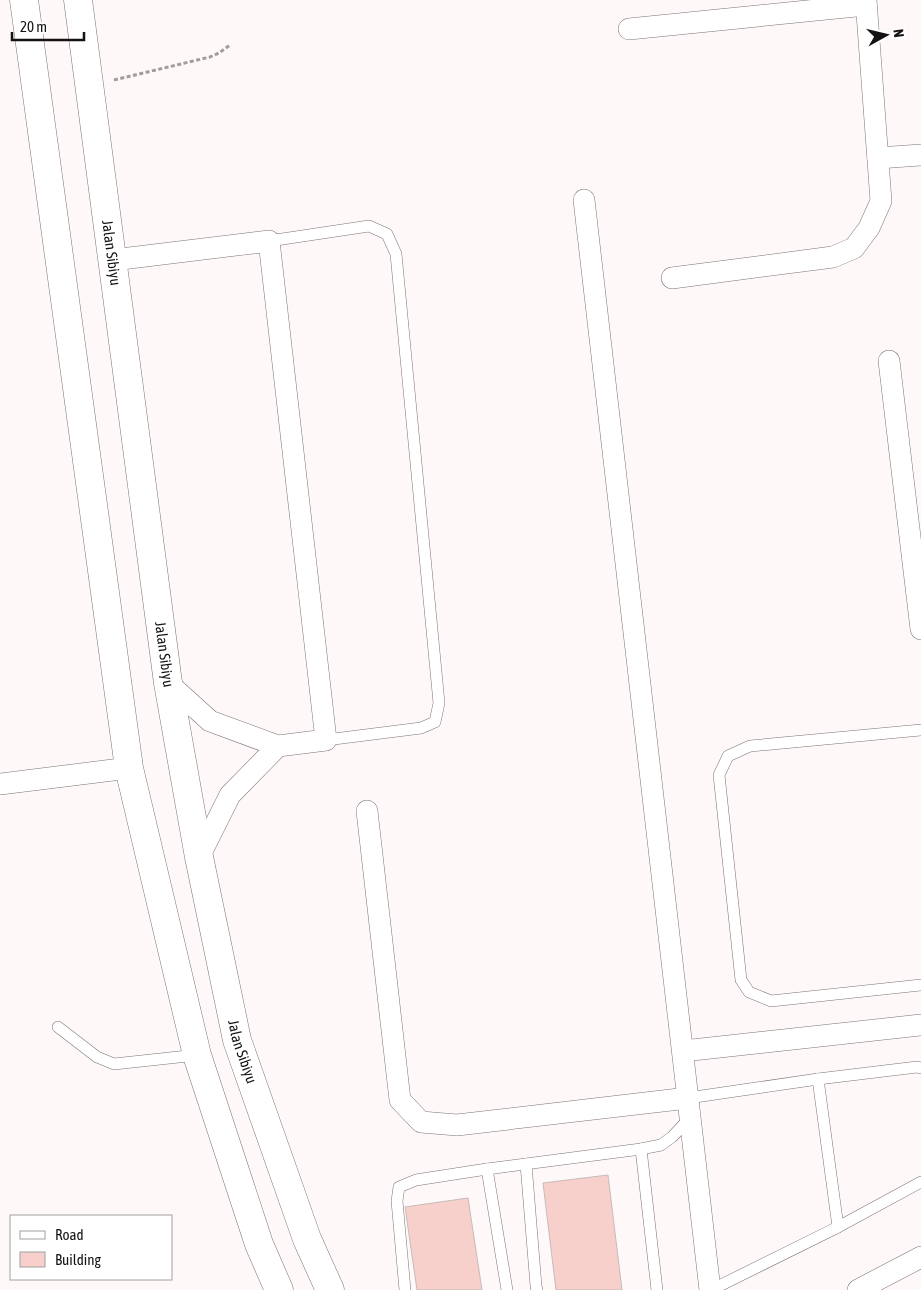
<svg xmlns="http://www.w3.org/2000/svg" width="921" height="1290" viewBox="0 0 921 1290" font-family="'Asap Condensed',sans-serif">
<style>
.building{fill:#f7d0cc;stroke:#c5bbb9}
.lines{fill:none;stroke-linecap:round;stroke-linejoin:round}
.service-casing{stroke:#7c7376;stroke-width:12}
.minor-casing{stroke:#7c7376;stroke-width:22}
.secondary-casing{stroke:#7c7376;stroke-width:29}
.path{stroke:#a19c9d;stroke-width:3;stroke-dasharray:4 2.5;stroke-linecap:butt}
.service{stroke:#fff;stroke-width:11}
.minor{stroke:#fff;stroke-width:21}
.secondary{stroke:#fff;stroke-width:28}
.labels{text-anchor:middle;stroke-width:4;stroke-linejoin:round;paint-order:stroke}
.street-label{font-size:15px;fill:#151213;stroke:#fff}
</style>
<rect width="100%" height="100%" fill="#fef8f9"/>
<g class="building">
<polygon points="608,1175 622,1290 556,1290 543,1183"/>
<polygon points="468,1198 482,1290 417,1290 405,1207"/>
</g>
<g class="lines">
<defs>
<g id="service">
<polyline points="269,241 369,226 387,234 396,254 439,703 435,722 421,728 326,740"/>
<polyline points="921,730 750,746 728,756 719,775 741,980 749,992 771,1001 921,985"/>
<polyline points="58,1027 97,1057 114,1064 197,1055"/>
<polyline points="818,1079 838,1227"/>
<polyline points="688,1098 818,1079 917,1067 921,1068"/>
<polyline points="641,1149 657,1290"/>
<polyline points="526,1164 536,1286 537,1290"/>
<polyline points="487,1169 507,1290"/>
<polyline points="405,1290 397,1201 399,1187 416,1180 487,1169 641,1149 661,1145 672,1137 691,1117"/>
<polyline points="711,1290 838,1227 921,1182"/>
</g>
<g id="minor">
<polyline points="629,29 866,5"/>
<polyline points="878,158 921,155"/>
<polyline points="584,200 710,1290"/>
<polyline points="113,260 269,241 326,740 278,746 210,721 168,683"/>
<polyline points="672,278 833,257 854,248 869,228 881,201 866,0"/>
<polyline points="889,361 921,629"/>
<polyline points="0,784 129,768"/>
<polyline points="367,811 400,1100 421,1122 457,1125 688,1098"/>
<polyline points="199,857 230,795 278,746"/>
<polyline points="683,1051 921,1025"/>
<polyline points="858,1290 921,1257"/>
</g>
<g id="secondary">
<polyline points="24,0 129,768 197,1055 259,1244 279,1290"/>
<path id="s1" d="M78,0L168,683L199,857L237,1040L307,1239L330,1290"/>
</g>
</defs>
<use href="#service" class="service-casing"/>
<use href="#minor" class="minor-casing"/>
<use href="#secondary" class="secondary-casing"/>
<polyline class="path" points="114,80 210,57 219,53 230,45"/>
<use href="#service" class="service"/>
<use href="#minor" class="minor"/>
<use href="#secondary" class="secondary"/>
</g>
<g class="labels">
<g class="street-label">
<text dy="5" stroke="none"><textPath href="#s1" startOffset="255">Jalan Sibiyu</textPath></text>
<text dy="5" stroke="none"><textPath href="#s1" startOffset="660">Jalan Sibiyu</textPath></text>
<text dy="5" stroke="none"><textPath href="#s1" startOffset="1065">Jalan Sibiyu</textPath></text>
</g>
</g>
<rect x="10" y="1215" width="162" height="65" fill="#ffffff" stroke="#a1a0a1"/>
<rect x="20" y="1231" width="25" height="8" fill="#ffffff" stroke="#a1a0a1"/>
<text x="55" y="1240" font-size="15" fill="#151213">Road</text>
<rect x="20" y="1252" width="25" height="15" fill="#f7d0cc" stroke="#a1a0a1"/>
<text x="55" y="1265" font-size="15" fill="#151213">Building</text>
<g transform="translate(886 35) rotate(82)" stroke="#ffffff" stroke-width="4" paint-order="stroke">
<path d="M0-4L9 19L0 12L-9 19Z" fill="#151213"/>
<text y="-8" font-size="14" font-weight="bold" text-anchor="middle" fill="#151213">N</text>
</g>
<path d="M12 32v8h72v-8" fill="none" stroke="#151213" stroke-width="2.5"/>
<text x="20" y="32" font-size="15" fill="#151213" stroke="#ffffff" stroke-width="4" paint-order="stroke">20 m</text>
</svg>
